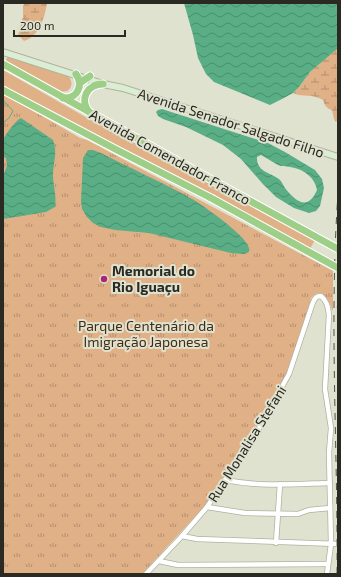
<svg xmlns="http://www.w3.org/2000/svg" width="341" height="577" viewBox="0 0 341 577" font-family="'Exo 2',sans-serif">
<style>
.green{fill:#e0b087}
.wetland{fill:url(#wetland-marsh)}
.park{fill:url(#park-tufts)}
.water{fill:url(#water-waves);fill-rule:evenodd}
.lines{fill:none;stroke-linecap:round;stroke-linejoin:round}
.stream{stroke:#5aae86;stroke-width:1}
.minor-casing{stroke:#b0b2a0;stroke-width:6}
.secondary-casing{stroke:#b0b2a0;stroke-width:8}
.trunk-casing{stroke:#fff;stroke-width:9}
.minor{stroke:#fff;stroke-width:4.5}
.secondary{stroke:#dbedd2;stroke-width:6}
.trunk{stroke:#9ecf88;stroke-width:7}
.rail{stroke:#505148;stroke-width:1;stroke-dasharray:7 7;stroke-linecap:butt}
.trunk-bridge-casing{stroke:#fff;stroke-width:9;stroke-linecap:butt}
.trunk-bridge{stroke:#9ecf88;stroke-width:7}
.poi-dot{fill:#a72776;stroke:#e0e2d0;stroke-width:1.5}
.labels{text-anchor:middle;stroke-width:4;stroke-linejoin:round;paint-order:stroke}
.street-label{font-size:14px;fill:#2a2a23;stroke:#e0e2d0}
.poi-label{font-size:14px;font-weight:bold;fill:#2a2a23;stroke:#e0e2d0;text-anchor:start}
.park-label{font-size:14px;fill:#442b13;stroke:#e0e2d0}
</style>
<defs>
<pattern id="wetland-marsh" width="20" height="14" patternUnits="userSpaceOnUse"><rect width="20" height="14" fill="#e0b087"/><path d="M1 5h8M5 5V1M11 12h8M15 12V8" fill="none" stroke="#b68f6e"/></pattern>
<pattern id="park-tufts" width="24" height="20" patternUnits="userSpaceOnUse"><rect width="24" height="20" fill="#e0b087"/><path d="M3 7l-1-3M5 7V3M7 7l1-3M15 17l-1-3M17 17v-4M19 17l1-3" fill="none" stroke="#b68f6e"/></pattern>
<pattern id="water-waves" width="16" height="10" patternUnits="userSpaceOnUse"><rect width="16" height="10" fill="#5aae86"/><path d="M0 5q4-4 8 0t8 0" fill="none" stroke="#4b8e6d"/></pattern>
</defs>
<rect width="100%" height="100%" fill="#e0e2d0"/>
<g class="green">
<path d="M8,56L69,77C73,82 72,88 67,91L61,92L5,62Z"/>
<polygon points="3,70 89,119 217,186 315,240 310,249 198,188 3,86"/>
</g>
<g class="wetland">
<path d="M25,3H47C45,17 39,37 24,41L18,35L23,17V6Z"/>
<path d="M338,48V120L336,122L334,119L332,110C326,108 325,106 323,100C312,93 303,98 293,93L299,87L310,72Z"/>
</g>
<path class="park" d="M3,94L56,124L80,138L87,140L333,271V310H332C330,302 326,295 318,293L314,295L311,298L308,313L286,376L252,436L223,481L202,509L142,574H3Z"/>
<g class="water">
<polygon points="184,3 338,3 338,41 337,49 310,72 299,87 293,93 282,99 270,105 214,82 206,74 198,58 193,35"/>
<path d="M162,109L268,143L285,152L315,170L322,179L324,188L320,206L316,211L309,213L294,208L276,197L262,183L241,159L223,145L186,127L163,119L158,116L156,112L158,110ZM261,155C267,158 272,162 278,165C282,167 286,166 290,167C303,169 315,177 317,190C308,211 296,202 285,188C283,185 282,182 280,180C273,173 256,173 257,157Z"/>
<path d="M21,118L53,140C58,152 53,163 53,175C53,186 57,196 55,207L46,212L3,219V176L7,166L6,158L3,157C3,152 2,145 3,140C5,135 16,120 21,118Z"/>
<path d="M88,150H93L101,153C131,169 163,182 192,199C198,202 271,251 243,254C240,254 235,253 231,253L149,233L115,230L101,227L93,223L87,217L82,209L81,201L83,158Z"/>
</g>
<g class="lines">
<g class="stream">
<polyline points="3,100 13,111 9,118 3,123"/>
<polyline points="337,307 338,309"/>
</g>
<defs>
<g id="minor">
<path d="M225,480C260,487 295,484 330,483"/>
<polyline points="207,507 245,513 298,514 309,510 330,508"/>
<polyline points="182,536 197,539 338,544"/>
<polyline points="276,543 280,484"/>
<polyline points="159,561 178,565 328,564"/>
<path d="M146,574L182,536L207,507L257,432L289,374L312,305C314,300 315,296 321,296C327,301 328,307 329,315L325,389L331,428L329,453L331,544L327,574"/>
</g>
<polyline id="secondary" points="3,52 103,84 123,88 338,157"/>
<g id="trunk">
<polyline points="3,64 219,184"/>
<polyline points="80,83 90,76"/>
<polyline points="3,90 117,150 211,198"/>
<path d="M63,98C77,99 84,86 76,74"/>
<path d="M89,112C79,100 87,84 103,84"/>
</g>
</defs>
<use href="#minor" class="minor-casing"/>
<use href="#secondary" class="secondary-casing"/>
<use href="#trunk" class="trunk-casing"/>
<use href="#minor" class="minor"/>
<use href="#secondary" class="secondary"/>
<use href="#trunk" class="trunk"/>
<path class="rail" d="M337,574C338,447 329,320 338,194"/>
<defs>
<g id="trunk-bridge">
<polyline points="219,184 338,249"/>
<polyline points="211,198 338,268"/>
</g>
</defs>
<use href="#trunk-bridge" class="trunk-bridge-casing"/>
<use href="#trunk-bridge" class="trunk-bridge"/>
</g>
<circle class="poi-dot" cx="104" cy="279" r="4"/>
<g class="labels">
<g class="street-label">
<text transform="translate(231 123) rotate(18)" y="5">Avenida Senador Salgado Filho</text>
<text transform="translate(170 157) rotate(29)" y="5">Avenida Comendador Franco</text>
<text transform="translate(247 444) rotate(-58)" y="5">Rua Monalisa Stefani</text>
</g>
<g class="poi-label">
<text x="112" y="276">Memorial do<tspan x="112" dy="16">Rio Iguaçu</tspan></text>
</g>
<g class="park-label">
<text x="146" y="331">Parque Centenário da<tspan x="146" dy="16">Imigração Japonesa</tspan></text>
</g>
</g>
<rect width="341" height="577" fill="none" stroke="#2a2a23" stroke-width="8"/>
<path d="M14 30v6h111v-6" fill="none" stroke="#2a2a23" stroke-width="2"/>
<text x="20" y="30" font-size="12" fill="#2a2a23" stroke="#e0e2d0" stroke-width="3" paint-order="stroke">200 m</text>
</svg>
